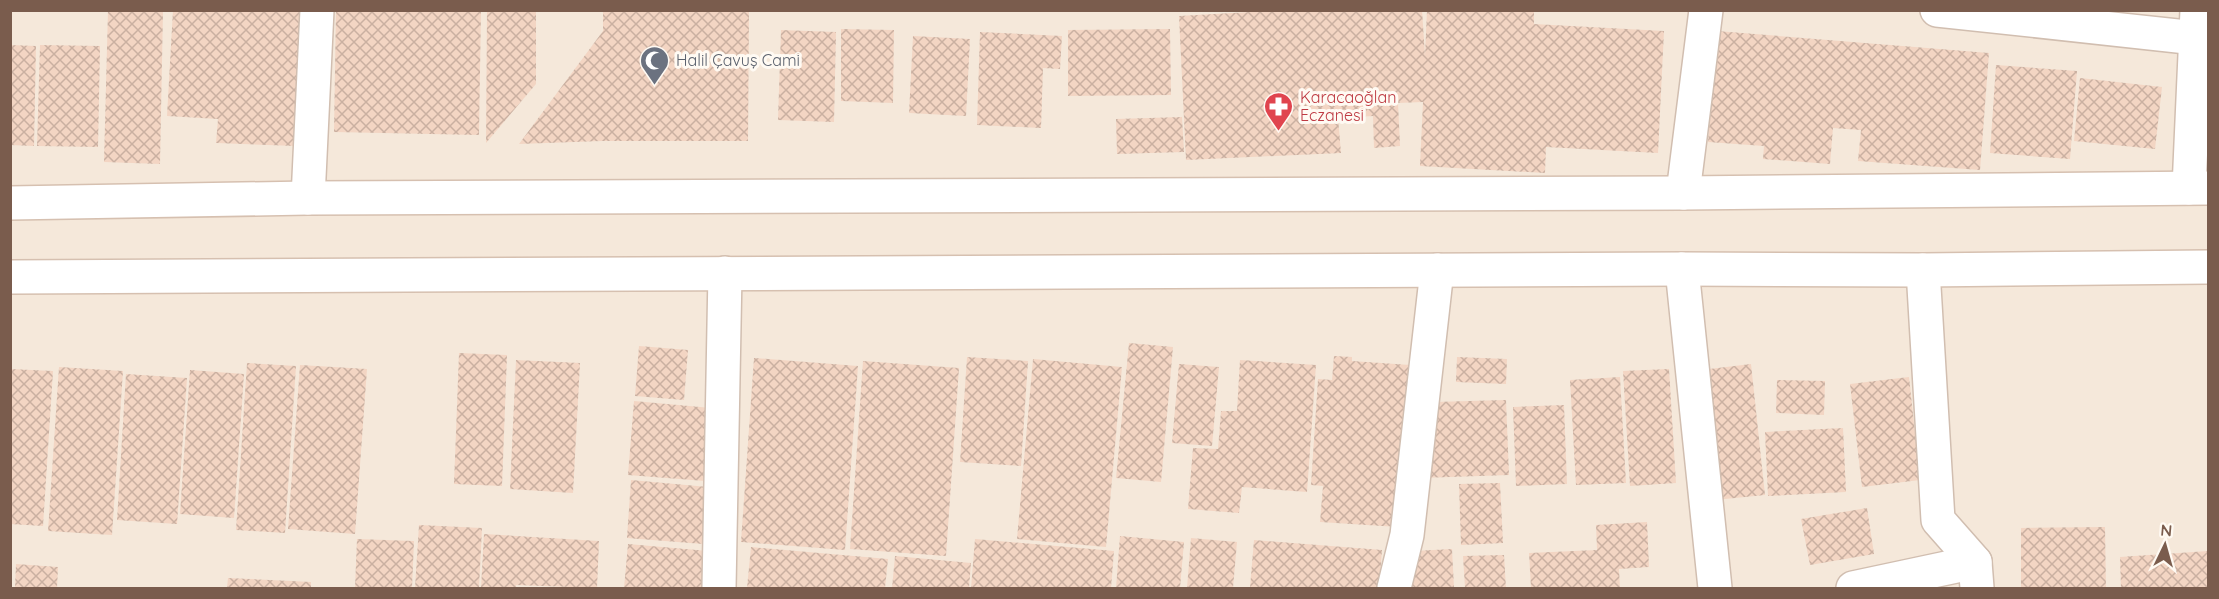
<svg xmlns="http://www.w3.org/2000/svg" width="2219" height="599" viewBox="0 0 2219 599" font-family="Quicksand,sans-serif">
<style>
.residential{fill:#f5e8da}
.building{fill:url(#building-cross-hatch)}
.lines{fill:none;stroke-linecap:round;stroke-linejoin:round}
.minor-casing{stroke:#d1beb0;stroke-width:36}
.secondary-casing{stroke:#d6c0b0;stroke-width:36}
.minor{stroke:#fff;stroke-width:33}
.secondary{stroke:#fff;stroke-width:33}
.labels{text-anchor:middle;stroke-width:6;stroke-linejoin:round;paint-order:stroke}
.worship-label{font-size:16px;fill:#5b616d;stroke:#fffaf3;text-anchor:start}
.health-label{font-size:16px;fill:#be3a42;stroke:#fffaf3;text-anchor:start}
</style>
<defs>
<pattern id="building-cross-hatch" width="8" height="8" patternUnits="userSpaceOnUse" patternTransform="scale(1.5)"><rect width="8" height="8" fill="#f3d5c3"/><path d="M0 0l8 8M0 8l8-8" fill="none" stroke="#cab0a1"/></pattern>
</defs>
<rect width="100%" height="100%" fill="#fdf6ec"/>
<rect class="residential" x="11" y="11" width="2197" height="577"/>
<g class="building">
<polygon points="108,10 163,11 160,164 104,162"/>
<polygon points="173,10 303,10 296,146 216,143 218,119 167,116"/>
<polygon points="336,10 481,10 479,135 334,132"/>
<polygon points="487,10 536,10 536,84 486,143"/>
<polygon points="603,10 749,10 748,141 602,141 519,144 603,31"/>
<polygon points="1287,10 1422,10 1425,56 1427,10 1534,10 1534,24 1664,31 1658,153 1546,147 1545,173 1420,166 1423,102 1398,103 1400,146 1374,148 1373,116 1338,118 1341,153 1186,160 1179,16"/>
<polygon points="841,29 894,30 893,103 841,101"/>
<polygon points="1170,29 1171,95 1068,96 1068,30"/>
<polygon points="781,30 836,32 834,122 778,120"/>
<polygon points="1717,31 1989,53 1980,170 1858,161 1861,130 1833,128 1830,164 1763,159 1764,146 1708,142"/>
<polygon points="980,32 1062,36 1060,69 1043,68 1041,128 977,125"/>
<polygon points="913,36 970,39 966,116 909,113"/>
<polygon points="10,45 36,46 34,146 10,145"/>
<polygon points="40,45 100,46 98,147 37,146"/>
<polygon points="1996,65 2077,71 2070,159 1990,153"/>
<polygon points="2080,78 2162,87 2155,149 2074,141"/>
<polygon points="1182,117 1184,152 1117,154 1116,119"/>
<polygon points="1129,343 1173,347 1161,482 1116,478"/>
<polygon points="639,346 688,350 684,400 635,396"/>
<polygon points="459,353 507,355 502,486 454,484"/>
<polygon points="1334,356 1352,357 1352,361 1410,365 1398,527 1320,522 1323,486 1311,485 1318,379 1332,380"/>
<polygon points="967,357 1028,361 1021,466 960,462"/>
<polygon points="1457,357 1507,359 1506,384 1456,382"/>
<polygon points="754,358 858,366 845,550 741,542"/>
<polygon points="1033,359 1122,367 1106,547 1017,539"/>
<polygon points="516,360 580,363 573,493 510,489"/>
<polygon points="1240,360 1316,365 1307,492 1242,487 1239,513 1188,509 1193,448 1218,449 1221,411 1237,411"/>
<polygon points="863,361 959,368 946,556 850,549"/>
<polygon points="247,363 296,366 285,533 236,530"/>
<polygon points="1179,364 1219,367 1212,446 1172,443"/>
<polygon points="1751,364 1765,495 1715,500 1701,370"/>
<polygon points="300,365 367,369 355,534 288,529"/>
<polygon points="59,367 123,371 112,535 48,531"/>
<polygon points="10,369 53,371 43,526 10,524"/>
<polygon points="1669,369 1676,483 1630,486 1623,371"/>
<polygon points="190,370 244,374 234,518 180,514"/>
<polygon points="126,374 187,378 177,524 117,520"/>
<polygon points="1620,377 1626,483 1576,485 1570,380"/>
<polygon points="1909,377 1920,480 1862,487 1850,384"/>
<polygon points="1777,380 1825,381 1824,415 1776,413"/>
<polygon points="1506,400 1509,475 1421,478 1434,402"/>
<polygon points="634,401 711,408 705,481 628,475"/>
<polygon points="1564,405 1567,484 1516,486 1513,407"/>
<polygon points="1843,428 1846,492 1768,496 1765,432"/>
<polygon points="631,480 708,487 703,544 627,538"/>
<polygon points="1500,483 1503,543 1461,545 1459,484"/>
<polygon points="1867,508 1874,554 1810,565 1801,519"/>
<polygon points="1647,522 1649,567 1619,569 1620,588 1531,588 1529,553 1597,550 1596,525"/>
<polygon points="419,525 482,528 479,588 415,588"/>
<polygon points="2105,527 2106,588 2021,588 2021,528"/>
<polygon points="484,534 599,541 597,588 516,585 516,588 481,588"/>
<polygon points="1120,536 1184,542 1180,588 1116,588"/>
<polygon points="1191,538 1237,542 1233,588 1187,588"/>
<polygon points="357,539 414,541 412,588 355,588"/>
<polygon points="975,539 1114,551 1111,588 971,588"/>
<polygon points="1254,540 1382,550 1379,588 1250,588"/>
<polygon points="628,544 708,551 705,588 624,588"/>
<polygon points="751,547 888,559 885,588 747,588"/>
<polygon points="1452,549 1454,588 1397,588 1396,552"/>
<polygon points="2208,551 2208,588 2121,588 2120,557"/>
<polygon points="1504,555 1506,588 1465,588 1463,556"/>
<polygon points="895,556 971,563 969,588 892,588"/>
<polygon points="16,564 58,567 57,588 15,588"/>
<polygon points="228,578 311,582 311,588 227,588"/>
</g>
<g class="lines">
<defs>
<g id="minor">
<polyline points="1937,10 2196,38"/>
<polyline points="2189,188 2197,10"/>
<polyline points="1683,193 1706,10"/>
<polyline points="308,198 317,10"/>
<polyline points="1682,269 1715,588"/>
<polyline points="1923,270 1938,520 1975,562 1977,588"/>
<polyline points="719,588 725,273"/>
<polyline points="1394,588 1407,535 1437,270"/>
<polyline points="1853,588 1975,562"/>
</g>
<g id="secondary">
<polyline points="10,203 308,198 1683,193 2208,188"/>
<polyline points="10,277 1682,269 1923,270 2208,267"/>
</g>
</defs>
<use href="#minor" class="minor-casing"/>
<use href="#secondary" class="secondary-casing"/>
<use href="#minor" class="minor"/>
<use href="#secondary" class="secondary"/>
</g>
<defs>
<symbol id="mosque-pin" viewBox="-11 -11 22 30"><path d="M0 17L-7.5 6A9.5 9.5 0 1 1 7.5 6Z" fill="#6b7280" stroke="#fffaf3"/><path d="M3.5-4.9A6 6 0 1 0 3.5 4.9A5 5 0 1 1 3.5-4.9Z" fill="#fff"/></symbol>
<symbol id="pharmacy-pin" viewBox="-11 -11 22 30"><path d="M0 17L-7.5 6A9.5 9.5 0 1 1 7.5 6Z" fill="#e0444e" stroke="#fffaf3"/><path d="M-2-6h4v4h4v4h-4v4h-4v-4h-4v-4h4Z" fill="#fff"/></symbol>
</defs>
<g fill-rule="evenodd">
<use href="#mosque-pin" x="638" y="44" width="33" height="45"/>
<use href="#pharmacy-pin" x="1262" y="90" width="33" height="45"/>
</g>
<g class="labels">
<g class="worship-label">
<text x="676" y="66">Halil Çavuş Cami</text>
</g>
<g class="health-label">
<text x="1300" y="103">Karacaoğlan<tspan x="1300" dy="18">Eczanesi</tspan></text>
</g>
</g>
<rect width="2219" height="599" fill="none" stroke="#7a5c4d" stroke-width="24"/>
<g transform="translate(2165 545) rotate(5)" stroke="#fffaf3" stroke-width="4.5" paint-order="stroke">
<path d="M0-4.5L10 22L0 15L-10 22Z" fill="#7a5c4d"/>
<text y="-9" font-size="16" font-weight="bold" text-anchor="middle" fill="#7a5c4d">N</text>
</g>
</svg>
